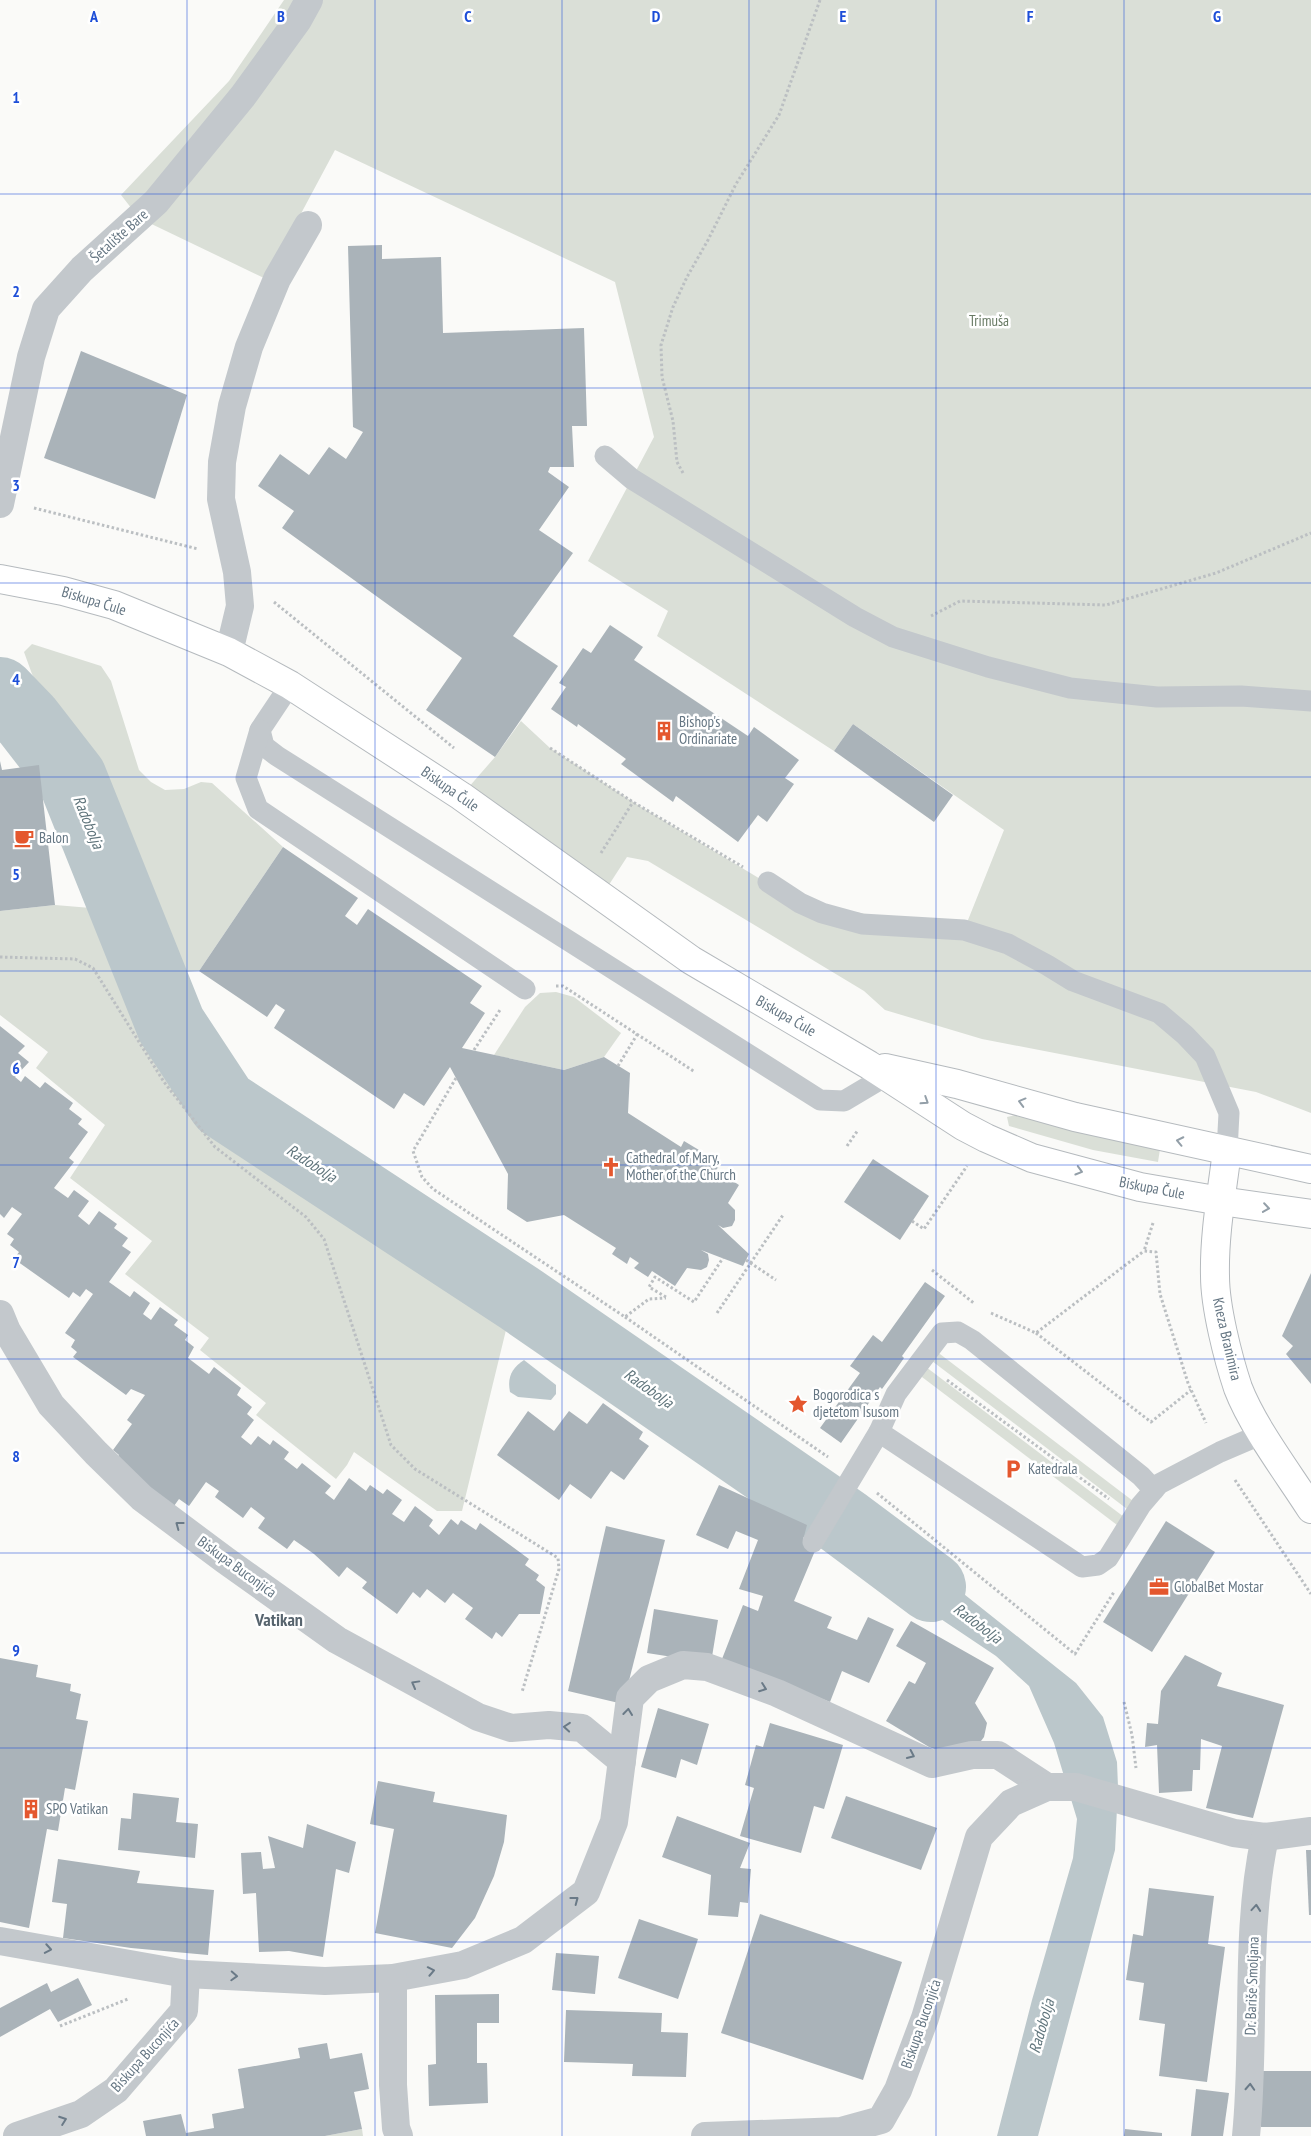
<svg xmlns="http://www.w3.org/2000/svg" width="1311" height="2136" viewBox="0 0 1311 2136" font-family="'PT Sans Narrow',sans-serif">
<style>
.green{fill:#dadfd7}
.water{fill:#bbc7cb}
.lines{fill:none;stroke-linecap:round;stroke-linejoin:round}
.river{stroke:#bbc7cb;stroke-width:70}
.building{fill:#aab3b9}
.primary-casing{stroke:#b5babe;stroke-width:30}
.path{stroke:#bbbfc2;stroke-width:3;stroke-dasharray:2.5 2.5;stroke-linecap:butt}
.lane{stroke:#c3c8cc;stroke-width:21}
.street{stroke:#c3c8cc;stroke-width:28}
.primary{stroke:#fff;stroke-width:28}
.oneway{stroke:#939fa8}
.oneway2{stroke:#6a7a87}
.grid{fill:none;stroke:#1d4ed8;stroke-width:1;stroke-opacity:0.55}
.labels{text-anchor:middle;stroke-width:5;stroke-linejoin:round;paint-order:stroke}
.street-label{font-size:15px;fill:#657683;stroke:#fff}
.park-label{font-size:15px;fill:#687a64;stroke:#fff}
.poi-label{font-size:15px;fill:#657683;stroke:#fff;text-anchor:start}
.water-label{font-size:16px;font-style:italic;fill:#60757c;stroke:#fff}
.quarter-label{font-size:18px;font-weight:bold;fill:#57646e;stroke:#fff}
.grid-label{font-size:16px;text-anchor:middle;font-weight:bold;fill:#1d4ed8;stroke:#fff;stroke-width:5;stroke-linejoin:round;paint-order:stroke}
</style>
<rect width="100%" height="100%" fill="#fafaf8"/>
<g class="green">
<polygon points="284,0 1311,0 1311,1113 1256,1092 982,1039 885,1010 864,991 648,861 627,857 601,897 461,796 495,757 521,721 550,748 633,802 800,903 964,930 1004,830 853,724 834,751 657,636 668,611 588,561 654,437 615,282 335,150 266,279 139,218 121,195 229,81"/>
<polygon points="32,644 101,666 111,681 139,770 151,782 165,790 184,789 201,782 212,783 283,847 199,971 161,974 81,775 32,674 24,652"/>
<polygon points="55,905 103,909 109,926 191,1086 241,1141 506,1330 462,1511 437,1511 354,1452 347,1465 336,1479 256,1415 266,1403 200,1350 209,1338 125,1274 152,1241 70,1178 105,1125 36,1068 48,1052 0,1015 0,911"/>
<polygon points="556,992 574,997 621,1033 604,1057 564,1070 494,1055 525,1007 540,993"/>
<polygon points="1016,1115 1160,1149 1158,1162 1093,1150 1009,1126 1007,1117"/>
<polygon points="936,1351 1137,1504 1131,1512 928,1358"/>
<polygon points="926,1367 1128,1520 1121,1528 918,1374"/>
<polygon points="362,2129 363,2136 325,2136"/>
</g>
<g class="water">
<path d="M524,1360L556,1385V1394L551,1400L518,1397L510,1392C507,1377 512,1368 524,1360Z"/>
<polygon points="862,1513 1076,1683 1103,1717 1117,1762 1118,1787 1115,1850 1038,2136 997,2136 1032,2000 1073,1858 1077,1819 1054,1743 1029,1686 996,1656 841,1552"/>
</g>
<g class="lines">
<polyline class="river" points="0,692 27,720 72,778 171,1025 223,1104 519,1298 844,1522 931,1587"/>
</g>
<g class="building">
<polygon points="382,245 382,259 441,257 443,333 584,328 587,426 572,426 574,467 550,467 548,472 569,487 539,530 573,553 513,636 558,666 495,757 426,710 462,658 282,528 294,511 258,486 280,454 309,475 329,447 346,459 363,432 353,427 348,246"/>
<polygon points="81,351 187,395 155,499 44,458"/>
<polygon points="610,625 643,647 634,660 748,736 754,727 799,760 785,778 794,784 767,822 758,815 738,842 676,796 673,802 621,764 626,759 578,724 577,727 551,709 566,687 559,683 583,648 591,653"/>
<polygon points="853,724 953,795 934,822 834,751"/>
<polygon points="0,761 2,770 39,765 55,905 0,911"/>
<polygon points="283,847 358,898 345,916 357,925 368,909 482,986 470,1003 485,1013 462,1048 564,1070 604,1057 630,1073 628,1113 681,1147 684,1141 699,1150 695,1156 703,1161 707,1155 721,1164 716,1170 739,1185 728,1203 735,1210 735,1220 732,1226 723,1228 718,1225 749,1254 743,1266 701,1250 708,1254 709,1260 707,1267 701,1270 687,1268 675,1286 652,1271 648,1277 634,1268 639,1263 630,1257 627,1264 612,1254 616,1248 564,1215 527,1222 507,1209 508,1174 450,1067 424,1106 404,1093 394,1109 274,1028 285,1010 276,1004 267,1017 199,971"/>
<polygon points="0,1026 25,1046 18,1053 29,1062 15,1077 21,1082 25,1076 40,1088 45,1082 73,1103 69,1109 82,1119 78,1124 88,1132 69,1158 74,1162 54,1188 68,1198 74,1190 89,1201 78,1216 89,1225 99,1211 117,1224 114,1228 128,1238 122,1246 131,1252 109,1282 130,1297 134,1291 150,1303 143,1314 151,1320 160,1307 178,1320 174,1325 188,1335 185,1340 194,1347 188,1358 209,1374 214,1367 241,1388 237,1395 252,1407 247,1414 254,1420 241,1437 251,1445 258,1436 270,1445 273,1440 289,1452 284,1459 297,1469 302,1463 331,1486 325,1493 334,1500 349,1478 366,1491 370,1485 383,1494 387,1489 402,1500 392,1514 404,1522 415,1506 433,1520 429,1526 439,1535 451,1519 458,1525 461,1520 476,1530 480,1523 529,1559 525,1565 539,1575 536,1580 545,1587 540,1614 519,1614 502,1637 496,1632 492,1639 465,1619 473,1608 453,1593 445,1603 427,1589 420,1598 413,1592 397,1614 362,1588 367,1582 347,1567 339,1577 314,1554 294,1540 287,1549 258,1528 265,1518 251,1507 243,1518 215,1497 219,1491 206,1482 189,1506 179,1499 174,1506 115,1461 119,1455 113,1450 132,1424 127,1420 145,1395 131,1389 126,1395 73,1357 77,1352 71,1347 75,1340 65,1333 93,1294 86,1289 80,1297 73,1292 69,1298 14,1259 19,1252 10,1245 14,1239 7,1234 22,1214 12,1207 4,1218 0,1214"/>
<polygon points="873,1159 929,1196 900,1240 844,1202"/>
<polygon points="1311,1273 1311,1384 1286,1354 1293,1346 1282,1336"/>
<polygon points="925,1282 945,1296 902,1356 904,1358 895,1371 882,1389 880,1387 841,1443 820,1428 860,1373 850,1366 873,1335 882,1342"/>
<polygon points="603,1403 643,1432 639,1439 649,1446 624,1480 611,1471 591,1499 570,1484 559,1500 497,1455 528,1411 554,1431 569,1411 587,1424"/>
<polygon points="719,1485 807,1525 803,1540 817,1546 794,1601 832,1617 827,1628 857,1640 868,1617 894,1629 869,1683 842,1671 830,1702 722,1659 743,1605 758,1611 763,1596 739,1589 758,1540 736,1531 728,1549 696,1535"/>
<polygon points="1166,1521 1215,1552 1152,1652 1103,1622"/>
<polygon points="606,1526 665,1540 623,1704 568,1691"/>
<polygon points="654,1609 718,1620 711,1663 647,1653"/>
<polygon points="911,1621 994,1668 975,1703 987,1723 984,1737 978,1745 946,1753 929,1747 886,1721 909,1681 915,1684 926,1663 896,1646"/>
<polygon points="1185,1655 1222,1673 1217,1686 1284,1705 1253,1818 1206,1808 1222,1746 1201,1739 1200,1770 1193,1770 1192,1791 1159,1793 1157,1745 1145,1747 1147,1723 1158,1724 1161,1691"/>
<polygon points="0,1658 38,1665 36,1677 71,1684 70,1691 81,1694 76,1719 88,1721 75,1790 65,1788 58,1831 47,1829 29,1928 0,1922"/>
<polygon points="658,1708 709,1724 697,1765 681,1759 676,1778 641,1767"/>
<polygon points="770,1723 843,1745 824,1809 814,1806 801,1853 740,1836 754,1788 745,1785 756,1745 763,1747"/>
<polygon points="378,1781 435,1792 433,1802 507,1815 504,1842 494,1876 475,1918 452,1948 375,1933 394,1829 370,1824"/>
<polygon points="133,1793 179,1798 176,1822 198,1824 195,1858 118,1850 121,1818 131,1819"/>
<polygon points="846,1796 937,1828 921,1870 831,1838"/>
<polygon points="677,1816 750,1843 740,1868 751,1869 748,1903 740,1902 738,1917 708,1915 711,1875 662,1857"/>
<polygon points="307,1824 356,1842 349,1873 336,1869 323,1957 289,1951 259,1952 256,1893 243,1894 241,1853 261,1852 263,1869 275,1868 268,1836 303,1848"/>
<polygon points="1306,1850 1311,1850 1311,1915 1309,1915"/>
<polygon points="58,1859 140,1871 137,1883 214,1890 208,1955 131,1948 63,1938 67,1904 52,1902"/>
<polygon points="1149,1888 1214,1896 1208,1944 1225,1947 1207,2082 1159,2076 1165,2024 1139,2020 1144,1983 1126,1980 1133,1934 1143,1936"/>
<polygon points="760,1914 902,1962 863,2080 721,2033"/>
<polygon points="639,1919 698,1939 678,1999 618,1978"/>
<polygon points="556,1953 599,1956 595,1994 552,1990"/>
<polygon points="78,1978 92,2005 58,2022 50,2009 0,2037 0,2008 47,1983 51,1992"/>
<polygon points="499,1994 499,2023 477,2023 477,2063 487,2063 488,2103 429,2106 428,2065 436,2064 435,1995"/>
<polygon points="566,2010 662,2013 661,2032 688,2033 686,2077 632,2076 633,2064 564,2062"/>
<polygon points="327,2043 330,2059 362,2053 369,2089 354,2092 362,2129 325,2136 146,2136 143,2121 181,2114 186,2133 214,2128 212,2114 244,2108 238,2069 300,2058 298,2048"/>
<rect x="1261" y="2071" width="50" height="56"/>
<polygon points="1196,2089 1229,2093 1223,2136 1191,2136"/>
<polygon points="1125,2129 1162,2133 1162,2136 1124,2136"/>
</g>
<g class="lines">
<defs>
<g id="primary">
<polyline points="0,579 63,591 114,605 229,652 290,685 461,796 691,960 869,1065 963,1126 986,1138 1032,1158 1140,1187 1221,1201 1311,1214"/>
<polyline points="885,1068 957,1084 1075,1117 1311,1169"/>
<path d="M1227,1151C1222,1192 1214,1234 1215,1276C1215,1307 1228,1358 1238,1388C1253,1427 1288,1473 1311,1509"/>
</g>
</defs>
<use href="#primary" class="primary-casing"/>
<g class="path">
<polyline points="683,473 677,462 673,421 662,377 661,345 673,307 687,277 708,240 736,184 779,115 820,0"/>
<polyline points="34,508 198,549"/>
<polyline points="274,602 454,748"/>
<polyline points="931,616 960,601 1106,605 1216,573 1311,533"/>
<polyline points="550,748 633,802 743,867"/>
<polyline points="601,853 633,802"/>
<polyline points="0,957 75,959 93,968 164,1082 215,1147 306,1217 324,1239 391,1445 415,1469 558,1558 559,1569 522,1692"/>
<polyline points="556,986 563,986 695,1072"/>
<polyline points="474,1050 500,1010"/>
<polyline points="618,1066 638,1033"/>
<polyline points="456,1078 413,1151 422,1177 433,1189 625,1317 649,1299 666,1298"/>
<polyline points="847,1146 858,1130"/>
<polyline points="912,1221 924,1229 967,1166"/>
<polyline points="1153,1223 1144,1251 1156,1252 1160,1294 1188,1383 1206,1423"/>
<polyline points="746,1260 776,1280"/>
<polyline points="932,1270 975,1304"/>
<polyline points="666,1297 649,1287 655,1277 694,1302 723,1258"/>
<polyline points="717,1313 783,1215"/>
<polyline points="991,1313 1036,1333 1144,1251"/>
<polyline points="625,1317 828,1457"/>
<polyline points="1036,1333 1151,1422 1191,1390"/>
<polyline points="947,1380 1109,1499"/>
<polyline points="1235,1480 1311,1594"/>
<polyline points="877,1493 1075,1654 1114,1592"/>
<polyline points="1124,1702 1132,1735 1136,1768"/>
<polyline points="60,2026 128,1999"/>
</g>
<g class="lane">
<polyline points="605,456 632,479 855,617 893,637 988,667 1070,688 1157,697 1241,696 1311,701"/>
<polyline points="290,685 260,730 264,746 277,756 820,1100 844,1101 886,1076"/>
<polyline points="260,730 246,778 258,809 525,989"/>
<polyline points="768,882 800,903 822,913 862,924 964,930 1008,944 1047,965 1073,981 1159,1013 1185,1035 1205,1056 1229,1113 1227,1151"/>
<polyline points="1154,1490 1141,1476 972,1340 958,1332 942,1333 896,1394 879,1432 1082,1567 1098,1565 1108,1558 1141,1505 1159,1484 1220,1452 1262,1434"/>
<polyline points="813,1542 879,1432"/>
</g>
<g class="street">
<polyline points="0,504 31,357 46,309 82,269 156,202 243,96 298,20 309,0"/>
<polyline points="229,652 240,606 237,572 221,499 222,462 232,406 249,347 277,279 308,225"/>
<polyline points="0,1314 7,1331 51,1405 96,1453 142,1498 225,1560 337,1640 478,1717 511,1728 549,1725 582,1728 622,1761"/>
<polyline points="0,1941 186,1974 325,1981 393,1978 463,1965 523,1940 586,1892 614,1822 630,1698 649,1679 683,1665 707,1667 777,1693 932,1764 972,1755 998,1755 1047,1787"/>
<polyline points="393,1978 393,2085 396,2128 399,2136"/>
<polyline points="17,2136 81,2114 116,2090 184,2011 186,1974"/>
<polyline points="705,2136 841,2131 881,2120 898,2090 925,2018 979,1837 1011,1803 1047,1787 1076,1787 1234,1833 1265,1837 1311,1831"/>
<path d="M1246,2136C1256,2037 1244,1935 1265,1837"/>
</g>
<use href="#primary" class="primary"/>
</g>
<defs><path id="oneway-chevron" d="M-2-3.5L2.5 0L-2 3.5" fill="none" stroke-width="1.6" stroke-linecap="round" stroke-linejoin="round" transform="scale(1.25)"/></defs>
<g class="oneway">
<use href="#oneway-chevron" transform="translate(925 1101) rotate(33)"/>
<use href="#oneway-chevron" transform="translate(1022 1102) rotate(-165)"/>
<use href="#oneway-chevron" transform="translate(1180 1141) rotate(-168)"/>
<use href="#oneway-chevron" transform="translate(1079 1171) rotate(16)"/>
<use href="#oneway-chevron" transform="translate(1266 1208) rotate(8)"/>
</g>
<g class="oneway2">
<use href="#oneway-chevron" transform="translate(179 1525) rotate(-143)"/>
<use href="#oneway-chevron" transform="translate(415 1684) rotate(-151)"/>
<use href="#oneway-chevron" transform="translate(763 1688) rotate(20)"/>
<use href="#oneway-chevron" transform="translate(628 1712) rotate(-83)"/>
<use href="#oneway-chevron" transform="translate(567 1727) rotate(-175)"/>
<use href="#oneway-chevron" transform="translate(911 1755) rotate(25)"/>
<use href="#oneway-chevron" transform="translate(575 1900) rotate(-37)"/>
<use href="#oneway-chevron" transform="translate(1256 1908) rotate(-85)"/>
<use href="#oneway-chevron" transform="translate(48 1949) rotate(10)"/>
<use href="#oneway-chevron" transform="translate(431 1971) rotate(-11)"/>
<use href="#oneway-chevron" transform="translate(234 1976) rotate(3)"/>
<use href="#oneway-chevron" transform="translate(1250 2087) rotate(-87)"/>
<use href="#oneway-chevron" transform="translate(63 2120) rotate(-20)"/>
</g>
<path class="grid" d="M187,0V2136M375,0V2136M562,0V2136M749,0V2136M936,0V2136M1124,0V2136M0,194H1311M0,388H1311M0,583H1311M0,777H1311M0,971H1311M0,1165H1311M0,1359H1311M0,1553H1311M0,1748H1311M0,1942H1311"/>
<defs>
<symbol id="building-bare" viewBox="-9 -9 18 18"><path d="M-4-6H4V6H1V3H-1V6H-4ZM-2.5-4.3h1.7v1.8h-1.7ZM.8-4.3h1.7v1.8H.8ZM-2.5-1h1.7V.8h-1.7ZM.8-1h1.7V.8H.8Z" fill="#e4572e" stroke="#fff" stroke-width="2.5" paint-order="stroke"/></symbol>
<symbol id="cafe-bare" viewBox="-9 -9 18 18"><path d="M-5.5-4.5H6V0H3Q3 3.5 0 3.5H-2.5Q-5.5 3.5-5.5 0ZM3-3.2v2h1.7v-2ZM-6 4.5H4V6H-6Z" fill="#e4572e" stroke="#fff" stroke-width="2.5" paint-order="stroke"/></symbol>
<symbol id="church-bare" viewBox="-9 -9 18 18"><path d="M-1.2-6h2.4v3.5h3.3v2.4h-3.3V6h-2.4V-.1h-3.3v-2.4h3.3Z" fill="#e4572e" stroke="#fff" stroke-width="2.5" paint-order="stroke"/></symbol>
<symbol id="sight-bare" viewBox="-9 -9 18 18"><path d="M0-6L1.8-2.2L6-1.7L2.9 1.2L3.7 5.4L0 3.3L-3.7 5.4L-2.9 1.2L-6-1.7L-1.8-2.2Z" fill="#e4572e" stroke="#fff" stroke-width="2.5" paint-order="stroke"/></symbol>
<symbol id="parking-bare" viewBox="-9 -9 18 18"><path d="M-3.5-5.5H1a3.5 3.5 0 0 1 0 7H-1V5.5H-3.5ZM-1-3.4V-.6H.8a1.4 1.4 0 0 0 0-2.8Z" fill="#e4572e" stroke="#fff" stroke-width="2.5" paint-order="stroke"/></symbol>
<symbol id="office-bare" viewBox="-9 -9 18 18"><path d="M-6-3h4V-5.5h4V-3h4V5H-6ZM-1-4.5V-3h2v-1.5ZM-6 0V1H6V0Z" fill="#e4572e" stroke="#fff" stroke-width="2.5" paint-order="stroke"/></symbol>
</defs>
<g fill-rule="evenodd">
<use href="#building-bare" x="650" y="717" width="28" height="28"/>
<use href="#cafe-bare" x="10" y="824" width="28" height="28"/>
<use href="#church-bare" x="597" y="1153" width="28" height="28"/>
<use href="#sight-bare" x="784" y="1390" width="28" height="28"/>
<use href="#parking-bare" x="999" y="1455" width="28" height="28"/>
<use href="#office-bare" x="1145" y="1573" width="28" height="28"/>
<use href="#building-bare" x="17" y="1795" width="28" height="28"/>
</g>
<g class="labels">
<g class="street-label">
<text transform="translate(119 236) rotate(-42)" y="5">Šetalište Bare</text>
<text transform="translate(94 601) rotate(17)" y="5">Biskupa Čule</text>
<text transform="translate(450 789) rotate(35)" y="5">Biskupa Čule</text>
<text transform="translate(786 1016) rotate(30)" y="5">Biskupa Čule</text>
<text transform="translate(1152 1188) rotate(11)" y="5">Biskupa Čule</text>
<text transform="translate(1227 1339) rotate(77)" y="5">Kneza Branimira</text>
<text transform="translate(237 1567) rotate(36)" y="5">Biskupa Buconjića</text>
<text transform="translate(1252 1986) rotate(-88)" y="5">Dr. Bariše Smoljana</text>
<text transform="translate(921 2024) rotate(-71)" y="5">Biskupa Buconjića</text>
<text transform="translate(145 2055) rotate(-48)" y="5">Biskupa Buconjića</text>
</g>
<g class="park-label">
<text x="989" y="326">Trimuša</text>
</g>
<g class="poi-label">
<text x="679" y="727">Bishop's<tspan x="679" dy="17">Ordinariate</tspan></text>
<text x="39" y="843">Balon</text>
<text x="626" y="1163">Cathedral of Mary,<tspan x="626" dy="17">Mother of the Church</tspan></text>
<text x="813" y="1400">Bogorodica s<tspan x="813" dy="17">djetetom Isusom</tspan></text>
<text x="1028" y="1474">Katedrala</text>
<text x="1174" y="1592">GlobalBet Mostar</text>
<text x="46" y="1814">SPO Vatikan</text>
</g>
<g class="water-label">
<text transform="translate(89 822) rotate(68)" y="6">Radobolja</text>
<text transform="translate(312 1163) rotate(33)" y="6">Radobolja</text>
<text transform="translate(649 1388) rotate(35)" y="6">Radobolja</text>
<text transform="translate(978 1623) rotate(37)" y="6">Radobolja</text>
<text transform="translate(1041 2026) rotate(-74)" y="6">Radobolja</text>
</g>
<g class="quarter-label">
<text x="279" y="1626">Vatikan</text>
</g>
</g>
<g class="grid-label">
<text x="94" y="22">A</text>
<text x="281" y="22">B</text>
<text x="468" y="22">C</text>
<text x="656" y="22">D</text>
<text x="843" y="22">E</text>
<text x="1030" y="22">F</text>
<text x="1217" y="22">G</text>
<text x="16" y="103">1</text>
<text x="16" y="297">2</text>
<text x="16" y="491">3</text>
<text x="16" y="685">4</text>
<text x="16" y="880">5</text>
<text x="16" y="1074">6</text>
<text x="16" y="1268">7</text>
<text x="16" y="1462">8</text>
<text x="16" y="1656">9</text>
</g>
</svg>
